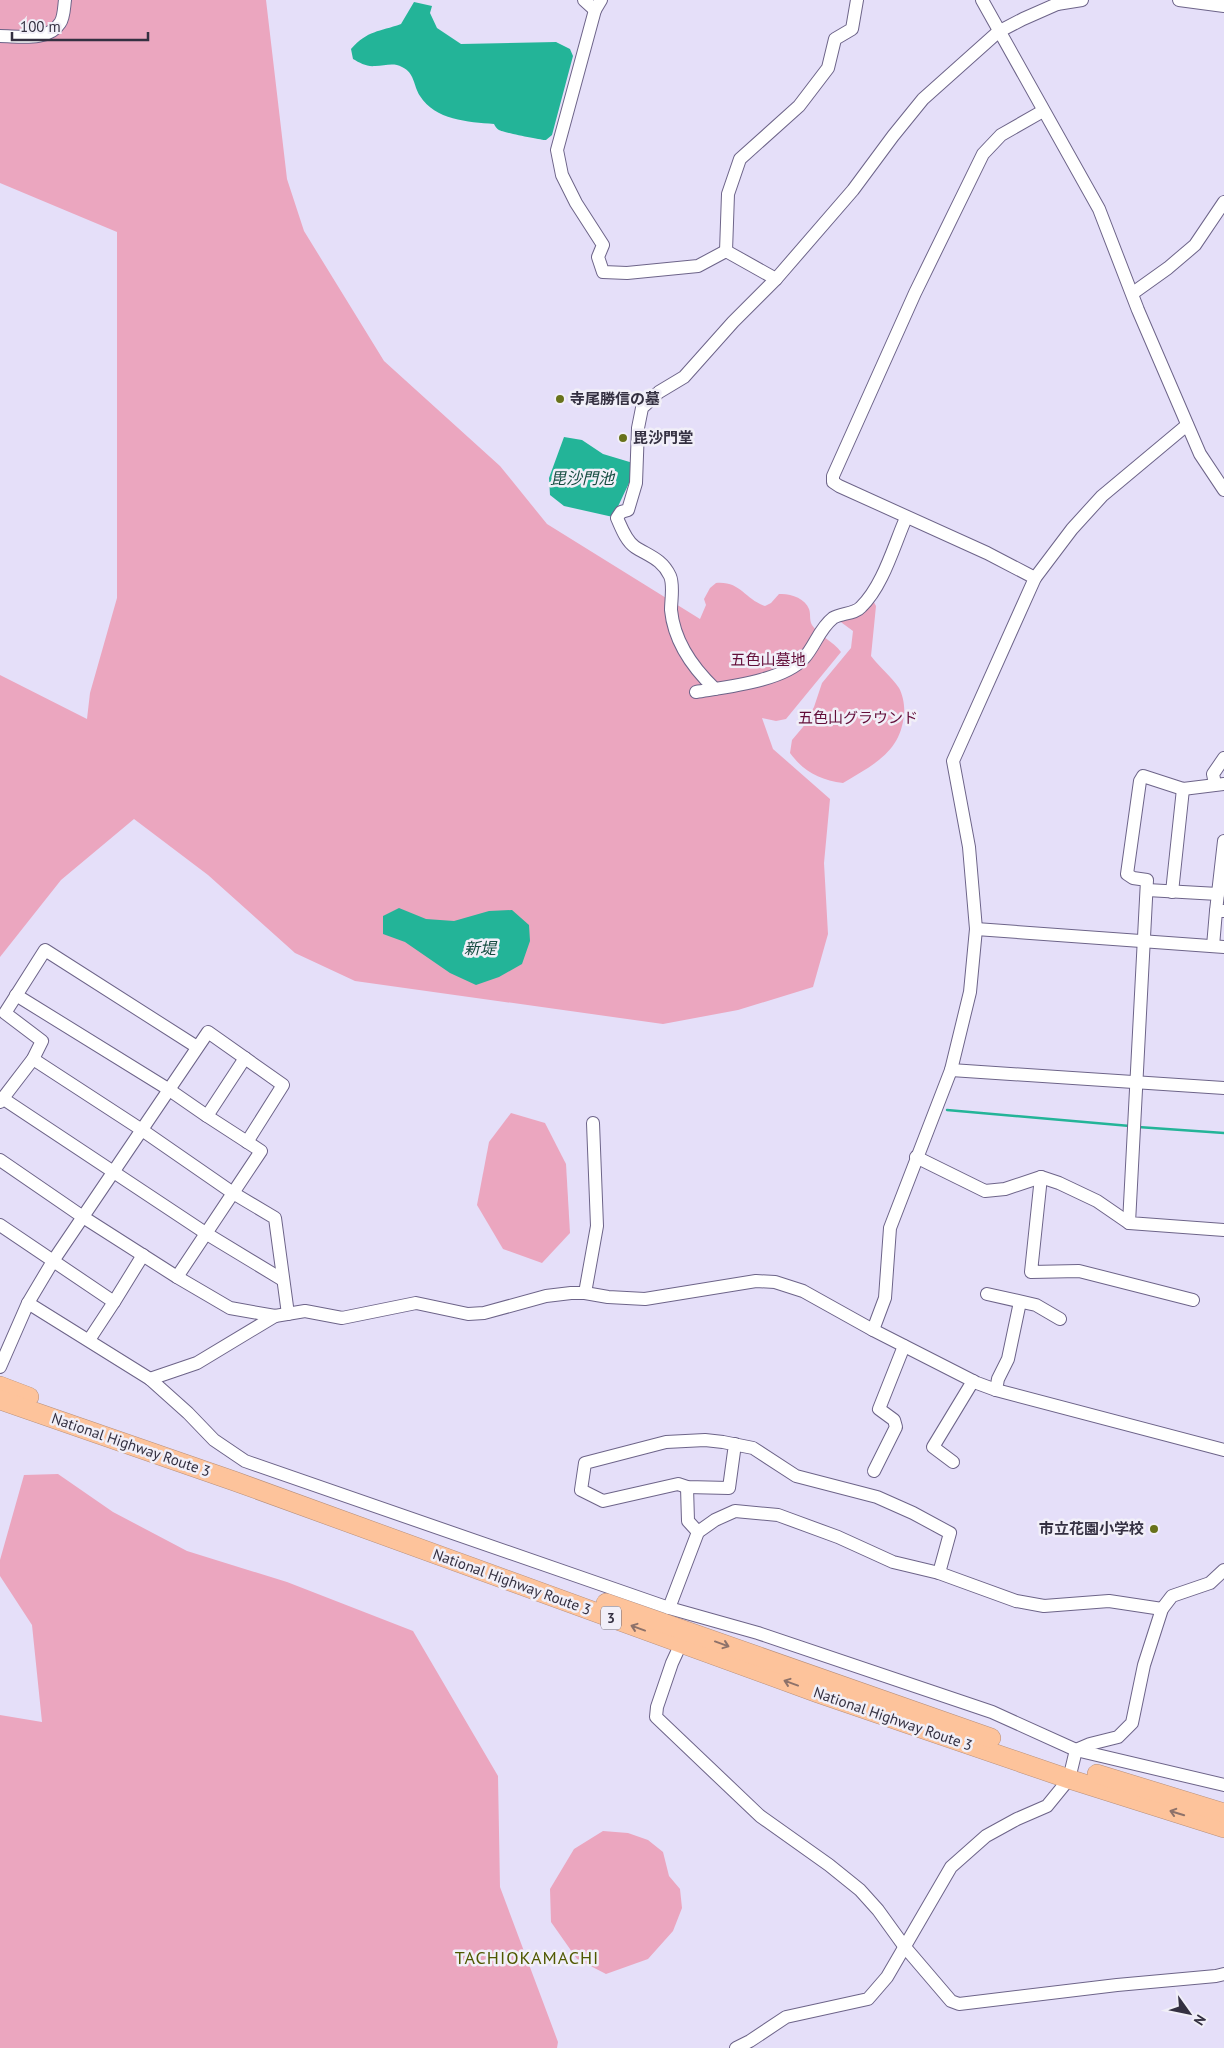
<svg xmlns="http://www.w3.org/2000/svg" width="1224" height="2048" viewBox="0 0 1224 2048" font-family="'PT Sans','Noto Sans JP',sans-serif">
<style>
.green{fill:#eba6bf}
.water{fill:#23b498}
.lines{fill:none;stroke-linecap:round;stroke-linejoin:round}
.stream{stroke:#23b498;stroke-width:2.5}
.minor-casing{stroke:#6d6489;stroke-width:14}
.highway-casing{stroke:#b7907c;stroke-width:20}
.minor{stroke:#fff;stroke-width:12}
.highway{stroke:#fdc39b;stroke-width:19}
.oneway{stroke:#8e726a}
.poi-dot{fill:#68721b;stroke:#f1eff8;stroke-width:2}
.labels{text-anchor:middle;stroke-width:5;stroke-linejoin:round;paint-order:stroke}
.shield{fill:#f1eff8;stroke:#6d6978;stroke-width:1}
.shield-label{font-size:14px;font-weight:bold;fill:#343041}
.poi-label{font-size:15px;font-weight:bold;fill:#343041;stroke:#f1eff8;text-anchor:start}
.park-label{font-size:15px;fill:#620d38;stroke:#f1eff8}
.street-label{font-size:15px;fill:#343041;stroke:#f1eff8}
.water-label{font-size:16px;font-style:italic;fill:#144c40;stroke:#f1eff8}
.quarter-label{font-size:18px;letter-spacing:1px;fill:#505800;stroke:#f1eff8}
</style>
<rect width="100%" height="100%" fill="#e5dff9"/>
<g class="green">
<path d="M0,0H266L287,179L304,231L384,361L500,466L547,524L700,619L706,605L704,599L710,588L716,583C741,581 744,599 765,606L771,603L779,594C790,593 805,598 809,609C811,614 809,620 812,625C817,634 834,642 841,652L786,719L776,721L762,718L773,749L830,799L824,863L828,934L813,987L738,1010L663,1024L355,981L295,953L208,875L134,819L61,880L0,957V675L87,719L90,693L117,598V232L0,183Z"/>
<path d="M870,595L876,606L871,656C879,667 892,677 899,688C903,695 905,707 904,714C901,752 873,765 843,783C820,780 804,772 790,753L792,740L803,727L814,707L822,683L851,648L853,631L834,617Z"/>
<polygon points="511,1113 545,1123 566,1164 570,1233 542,1263 503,1249 477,1205 489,1142"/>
<polygon points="58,1474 113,1512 187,1551 287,1582 413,1631 498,1776 500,1887 558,2042 557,2048 0,2048 0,1715 42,1722 32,1625 0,1576 0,1560 24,1475"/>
<polygon points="603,1831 628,1833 648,1840 663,1852 669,1876 680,1889 682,1908 673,1931 648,1959 606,1974 577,1959 551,1922 550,1889 574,1849"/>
</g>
<g class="water">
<path d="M414,2L432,6L430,13L437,28L461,44L556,42L570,49L573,56L552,135L546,140C541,140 502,132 499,130C497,129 495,126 494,124C468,122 435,120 420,96C413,85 415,73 402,67C393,62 385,66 375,66C367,67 360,63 353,59L351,49C368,30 379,32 401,24Z"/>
<polygon points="564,437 582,440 603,454 633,463 630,481 613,517 564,506 550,495 549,478"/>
<polygon points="399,908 426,919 454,921 489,911 512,910 529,925 530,941 522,964 499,977 476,985 450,973 405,942 383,934 383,916"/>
</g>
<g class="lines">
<g class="stream">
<polyline points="947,1110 1130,1126"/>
<polyline points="1138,1127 1224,1133"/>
</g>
<defs>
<g id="minor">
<polyline points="584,0 595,10 601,0"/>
<polyline points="982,0 1099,209 1138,310 1200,454 1224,490"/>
<polyline points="1179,0 1224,6"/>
<polyline points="1057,4 1082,0"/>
<polyline points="595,10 557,150 562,175 576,203 603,245 598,257 603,272 627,273 698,266 726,251 776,279"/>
<path d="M0,36C19,36 48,42 60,23C64,18 64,7 65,0"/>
<polyline points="726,251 728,194 740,159 799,106 828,68 835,39 852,29 857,0"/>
<polyline points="1133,293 1168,268 1195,245 1224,202"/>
<polyline points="1035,578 987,553 839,486 833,482 833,476 915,293 983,154 1001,135 1043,111"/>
<path d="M715,689C693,668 674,641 671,610C671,600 674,585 670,576C662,559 649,556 635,547C626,541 621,527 617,518L621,512L628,510L636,483L638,428L642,408L659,392L684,377L733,322L776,279L853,190L893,136L923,99L998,32L1023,19L1057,4L1058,0"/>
<path d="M696,692C726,687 784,681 804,658C815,646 819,629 833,618C841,613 855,614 861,607C883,586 894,545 906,518"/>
<polyline points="1215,784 1213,774 1224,758"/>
<polyline points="1224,784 1183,789 1143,776 1140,781 1127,874 1133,878 1147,880 1129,1223 1224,1230"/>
<polyline points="1224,841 1216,911 1224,911"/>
<polyline points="1147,890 1218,894"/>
<polyline points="1172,892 1183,789"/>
<polyline points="976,929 1224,947"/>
<polyline points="1213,946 1216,911"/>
<polyline points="16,995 168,1089 207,1116 261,1151 177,1277"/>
<polyline points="33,1059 142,1130 233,1193 275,1218 288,1314"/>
<polyline points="951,1070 1224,1088"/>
<polyline points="2,1098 207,1234 283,1280"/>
<polyline points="0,1102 33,1059 42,1041 5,1013 45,950 197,1047"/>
<polyline points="207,1116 245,1058"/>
<polyline points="916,1157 985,1191 1005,1189 1041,1177 1059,1183 1097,1201 1129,1223"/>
<polyline points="0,1160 83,1217 177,1277 230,1308 275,1316 305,1311 342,1318 416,1303 468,1314 484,1313 546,1296 571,1293 585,1293 608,1297 645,1299 756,1281 775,1282 803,1291 873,1330 977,1383 996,1390 1224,1450"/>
<polyline points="1041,1177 1031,1272 1079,1271 1193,1300"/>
<polyline points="0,1225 114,1302 143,1255"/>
<polyline points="585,1293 597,1226 593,1123"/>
<polyline points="987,1294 1036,1305 1060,1319"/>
<polyline points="28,1303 150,1379 188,1413 214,1440 245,1461 669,1608 758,1633 992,1712 1076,1750 1224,1785"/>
<polyline points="873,1330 885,1298 890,1228 951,1070 970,992 976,929 969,847 953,761 1035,578 1072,529 1102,496 1187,425"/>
<polyline points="89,1340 114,1302"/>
<polyline points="0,1367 28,1303 53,1261 208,1032 283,1085 247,1142"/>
<polyline points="150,1379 197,1363 275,1316"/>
<polyline points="996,1390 998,1379 1008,1359 1020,1302"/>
<polyline points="735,1444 729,1488 687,1487 678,1484 603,1501 581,1490 585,1463 666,1442 705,1440 723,1442 753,1448 796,1476 877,1497 913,1513 950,1533 939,1573"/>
<polyline points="953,1462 933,1447 973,1381"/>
<polyline points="874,1471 896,1427 894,1420 879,1409 904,1346"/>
<polyline points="687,1487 688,1521 698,1532"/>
<polyline points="669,1608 698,1532 715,1520 735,1511 778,1515 838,1537 893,1562 939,1573 1016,1601 1044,1606 1109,1601 1162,1609"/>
<polyline points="684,1637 672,1663 657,1707 656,1717 760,1816 829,1865 860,1890 878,1910 904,1946 951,2001 959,2004 1117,1985 1216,1976 1224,1974"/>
<polyline points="1076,1750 1090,1744 1118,1737 1132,1723 1144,1665 1162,1609 1172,1596 1210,1583 1224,1570"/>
<polyline points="736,2048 750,2041 786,2017 868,1999 887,1977 951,1867 986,1836 1017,1819 1047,1806 1069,1779 1076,1750"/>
</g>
<g id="highway">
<polyline points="0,1386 29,1397"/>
<polyline points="0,1400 234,1481 818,1693 1069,1779 1224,1828"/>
<polyline points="606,1603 991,1738"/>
<polyline points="1097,1774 1224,1813"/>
</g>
</defs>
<use href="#minor" class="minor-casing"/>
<use href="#highway" class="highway-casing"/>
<use href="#minor" class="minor"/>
<use href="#highway" class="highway"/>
</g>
<defs><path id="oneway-shaft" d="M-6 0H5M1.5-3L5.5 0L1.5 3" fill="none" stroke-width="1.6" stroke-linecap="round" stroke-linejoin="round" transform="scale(1.25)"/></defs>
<g class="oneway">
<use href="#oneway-shaft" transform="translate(638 1628) rotate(-160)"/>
<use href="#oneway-shaft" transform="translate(722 1644) rotate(20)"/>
<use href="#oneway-shaft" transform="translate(791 1683) rotate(-160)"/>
<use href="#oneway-shaft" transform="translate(1177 1813) rotate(-163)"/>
</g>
<g class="poi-dot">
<circle cx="560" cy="399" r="5"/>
<circle cx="623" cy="438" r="5"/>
<circle cx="1154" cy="1529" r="5"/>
</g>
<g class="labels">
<rect class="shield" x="601" y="1606.5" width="20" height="23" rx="4"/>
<g class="shield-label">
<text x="611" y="1623">3</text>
</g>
<g class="poi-label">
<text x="570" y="404">寺尾勝信の墓</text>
<text x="633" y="443">毘沙門堂</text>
<text x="1144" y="1534" text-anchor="end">市立花園小学校</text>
</g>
<g class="park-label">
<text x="768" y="665">五色山墓地</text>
<text x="858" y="723">五色山グラウンド</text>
</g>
<g class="street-label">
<text transform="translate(131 1445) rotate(19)" y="5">National Highway Route 3</text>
<text transform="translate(512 1582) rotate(20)" y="5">National Highway Route 3</text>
<text transform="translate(893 1719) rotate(19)" y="5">National Highway Route 3</text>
</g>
<g class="water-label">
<text x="582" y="484">毘沙門池</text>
<text x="480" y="954">新堤</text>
</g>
<g class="quarter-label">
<text x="527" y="1964">TACHIOKAMACHI</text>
</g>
</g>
<g transform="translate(1189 2013) rotate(123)" stroke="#f1eff8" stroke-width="4" paint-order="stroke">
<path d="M0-4L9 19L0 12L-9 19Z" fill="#343041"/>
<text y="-8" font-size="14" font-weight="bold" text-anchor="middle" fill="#343041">N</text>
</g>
<path d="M12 32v8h136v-8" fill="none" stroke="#343041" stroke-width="2.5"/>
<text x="20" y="32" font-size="15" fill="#343041" stroke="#f1eff8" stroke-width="4" paint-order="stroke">100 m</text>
</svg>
